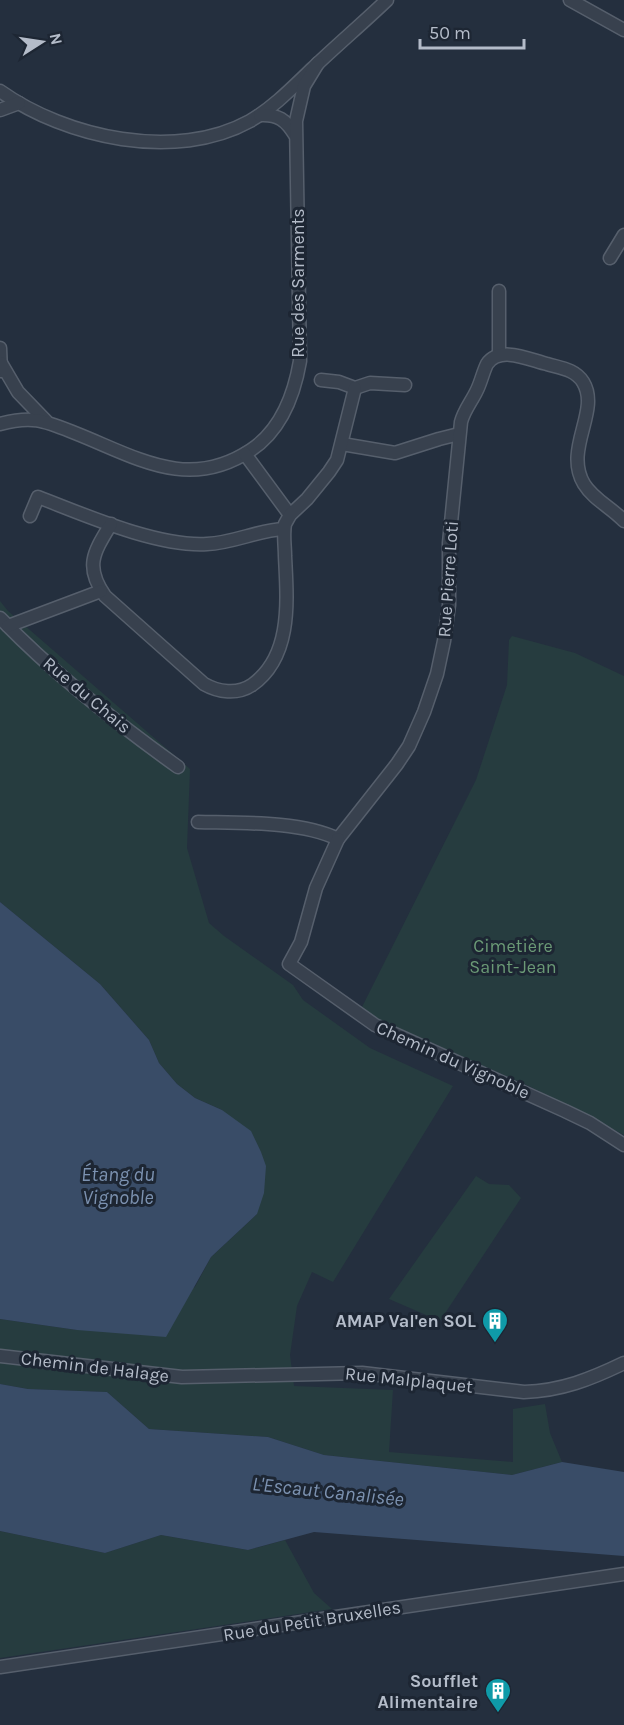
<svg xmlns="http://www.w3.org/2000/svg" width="624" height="1725" viewBox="0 0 624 1725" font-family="Karla,sans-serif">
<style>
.green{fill:#263c3f}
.water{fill:#394c67}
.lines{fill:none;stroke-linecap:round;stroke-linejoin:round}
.minor-casing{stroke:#565f6c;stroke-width:15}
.minor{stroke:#38414e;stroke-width:12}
.labels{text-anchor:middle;stroke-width:6;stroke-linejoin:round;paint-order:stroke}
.street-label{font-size:18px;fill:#b4bcc9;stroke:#1d2633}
.park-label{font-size:18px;fill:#6b9a76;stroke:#1d2633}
.poi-label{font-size:18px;font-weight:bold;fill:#b4bcc9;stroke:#1d2633;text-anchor:end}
.water-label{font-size:20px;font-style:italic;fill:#7c92b1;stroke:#1d2633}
</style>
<rect width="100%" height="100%" fill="#242f3e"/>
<g class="green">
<polygon points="0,601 8,611 190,769 187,848 209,923 224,936 293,985 303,1000 370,1048 453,1086 333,1282 312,1272 297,1306 290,1355 294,1386 393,1390 389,1452 513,1462 513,1409 545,1404 550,1433 562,1462 512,1475 324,1455 268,1437 149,1429 107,1392 28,1389 0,1384 0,1319 77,1330 195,1287 211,1257 257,1214 222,1110 195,1098 177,1084 159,1063 149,1040 100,984 0,902"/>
<polygon points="512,636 575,653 624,676 624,1135 531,1087 360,1011 476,780 507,685 509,640"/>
<polygon points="476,1176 489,1184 509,1185 521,1198 440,1321 389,1299"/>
<polygon points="0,1531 105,1553 161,1535 248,1550 285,1540 314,1593 332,1609 0,1658"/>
</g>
<g class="water">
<polygon points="0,902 100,984 149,1040 159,1063 177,1084 195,1098 222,1110 251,1131 261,1152 266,1166 264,1193 257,1214 211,1257 166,1337 77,1330 0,1319"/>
<polygon points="0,1384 28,1389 107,1392 149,1429 268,1437 324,1455 512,1475 562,1462 624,1472 624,1556 314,1532 248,1550 161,1535 105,1553 0,1531"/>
</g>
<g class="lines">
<defs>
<g id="minor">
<polyline points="570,0 624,30"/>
<path d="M0,91C66,138 176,162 250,121C274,107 294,86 313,68C337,45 363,23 387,0"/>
<polyline points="0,110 19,103"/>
<path d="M260,115C278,114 286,120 295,135"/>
<polyline points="610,258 624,235"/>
<polyline points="499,291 499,355"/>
<polyline points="0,348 1,371"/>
<polyline points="1,363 18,392 46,421"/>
<polyline points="321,380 339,382 355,388 370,383 405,385"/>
<path d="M0,424C33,415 45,421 75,433C136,457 188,492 251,450C281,430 294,396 300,361L296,121L304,86L318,63"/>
<polyline points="342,444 395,453 439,439 459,434"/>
<polyline points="245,454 290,515"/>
<path d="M30,516L38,497C85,515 157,547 207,544C234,543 258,530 284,529"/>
<path d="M111,524C94,552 84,566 105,596L204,684C218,692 237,695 252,685C293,656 287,599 285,556C285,546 283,534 285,524L290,515L307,499L329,472L337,460L355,388"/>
<path d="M0,618C54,674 115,722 178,767"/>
<polyline points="8,626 101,591"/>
<path d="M198,822C240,823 301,821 338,839L397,764L409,746L424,712L437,674L444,641L449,605V543L461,422C464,410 472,401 477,390C481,382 483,372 487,364C500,345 530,360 547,364C560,368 575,369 583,382C601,411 563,449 584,484C593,499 612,508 624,521"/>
<polyline points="338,839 316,888 301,942 289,964 375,1025 565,1111 590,1123 624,1145"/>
<path d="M0,1356L182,1377L362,1373L524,1392C561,1391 591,1379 624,1363"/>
<polyline points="0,1667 624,1574"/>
</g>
</defs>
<use href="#minor" class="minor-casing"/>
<use href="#minor" class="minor"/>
</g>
<defs>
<symbol id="building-pin" viewBox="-11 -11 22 30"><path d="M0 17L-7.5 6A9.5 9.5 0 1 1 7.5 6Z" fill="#0f9aa8" stroke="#1d2633"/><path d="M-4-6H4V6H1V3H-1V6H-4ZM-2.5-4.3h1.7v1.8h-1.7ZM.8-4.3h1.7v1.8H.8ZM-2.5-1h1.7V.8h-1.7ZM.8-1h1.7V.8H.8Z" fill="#fff"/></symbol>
</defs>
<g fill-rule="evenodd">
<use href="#building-pin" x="480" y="1306" width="30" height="40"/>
<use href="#building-pin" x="483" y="1676" width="30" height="40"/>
</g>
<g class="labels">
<g class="street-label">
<text transform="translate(298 283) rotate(-90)" y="6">Rue des Sarments</text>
<text transform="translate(448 579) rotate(-86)" y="6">Rue Pierre Loti</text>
<text transform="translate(87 695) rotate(40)" y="6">Rue du Chais</text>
<text transform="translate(453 1060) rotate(24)" y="6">Chemin du Vignoble</text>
<text transform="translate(95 1367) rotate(7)" y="6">Chemin de Halage</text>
<text transform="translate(409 1380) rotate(6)" y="6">Rue Malplaquet</text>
<text transform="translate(312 1621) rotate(-9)" y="6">Rue du Petit Bruxelles</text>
</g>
<g class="park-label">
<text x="513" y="952">Cimetière<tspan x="513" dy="21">Saint-Jean</tspan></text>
</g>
<g class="poi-label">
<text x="476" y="1327">AMAP Val'en SOL</text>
<text x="478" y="1687">Soufflet<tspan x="478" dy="21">Alimentaire</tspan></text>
</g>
<g class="water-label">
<text x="118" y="1181">Étang du<tspan x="118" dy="23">Vignoble</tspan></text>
<text transform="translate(328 1491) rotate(6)" y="7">L'Escaut Canalisée</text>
</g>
</g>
<g transform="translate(42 42) rotate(78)" stroke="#1d2633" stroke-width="4.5" paint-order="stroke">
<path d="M0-4.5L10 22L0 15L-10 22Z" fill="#b4bcc9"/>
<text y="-9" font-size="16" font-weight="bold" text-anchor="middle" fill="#b4bcc9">N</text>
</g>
<path d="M420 39v9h104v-9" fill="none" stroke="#b4bcc9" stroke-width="3"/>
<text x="429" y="39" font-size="18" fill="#b4bcc9" stroke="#1d2633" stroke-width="4.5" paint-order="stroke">50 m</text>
</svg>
